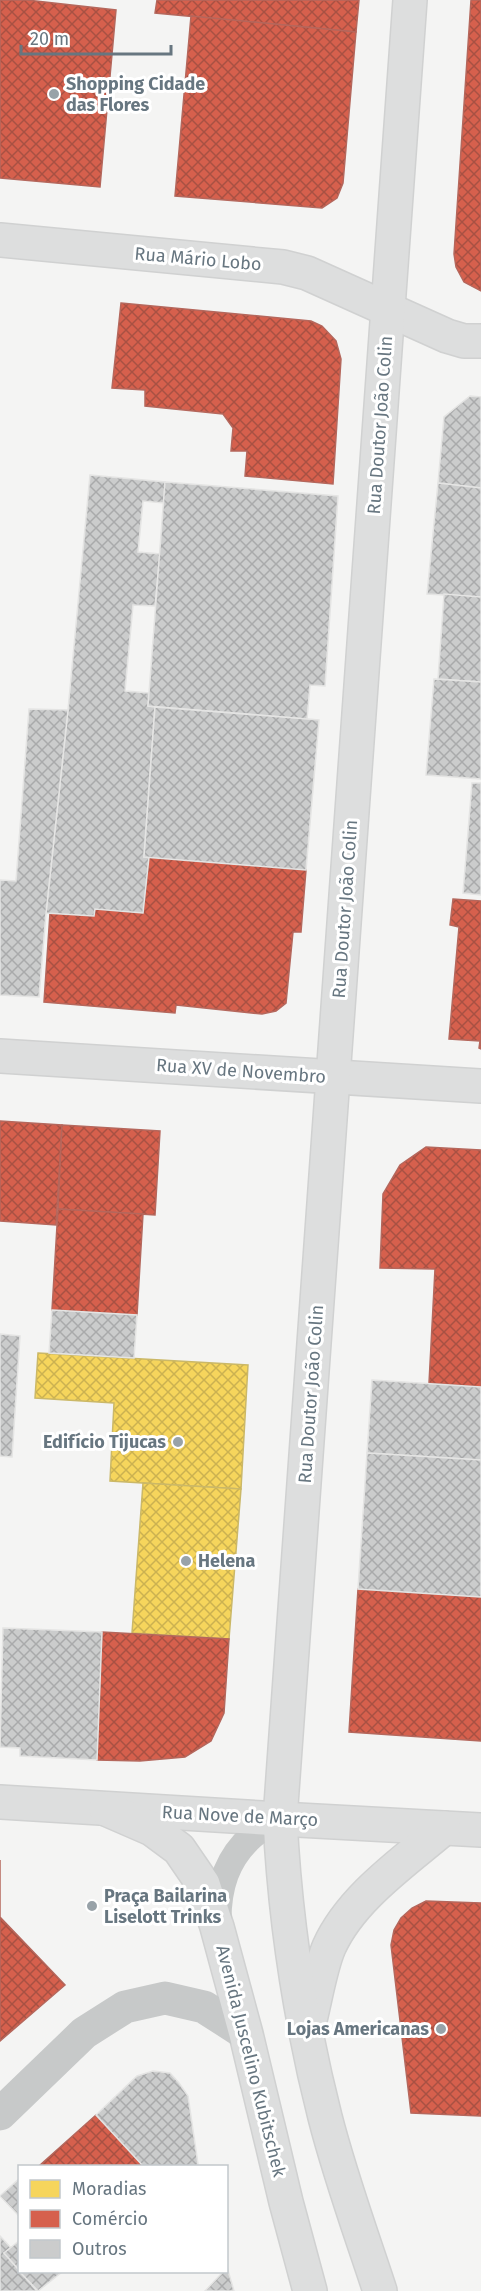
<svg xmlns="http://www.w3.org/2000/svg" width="481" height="2291" viewBox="0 0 481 2291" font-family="'Fira Sans',sans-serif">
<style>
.homes{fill:url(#homes-cross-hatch);stroke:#cbb867;stroke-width:1.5}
.shops{fill:url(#shops-cross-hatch);stroke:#b5675c;stroke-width:1.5}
.building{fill:url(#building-cross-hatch);stroke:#e4e4e3;stroke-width:1.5}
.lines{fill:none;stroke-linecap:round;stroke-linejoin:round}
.secondary-casing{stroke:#d0d1d1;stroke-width:36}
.primary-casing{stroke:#d0d1d1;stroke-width:36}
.service{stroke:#c7c9c9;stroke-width:27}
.minor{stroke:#c7c9c9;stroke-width:33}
.secondary{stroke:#dddede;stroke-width:33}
.primary{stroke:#dddede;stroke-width:33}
.poi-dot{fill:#98a2a8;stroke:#fff;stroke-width:2}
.labels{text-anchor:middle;stroke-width:6;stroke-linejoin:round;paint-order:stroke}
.poi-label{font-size:18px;font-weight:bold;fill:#677680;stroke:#fff;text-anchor:start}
.street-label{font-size:18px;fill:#677680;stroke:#fff}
</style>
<defs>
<pattern id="homes-cross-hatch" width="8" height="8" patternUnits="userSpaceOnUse" patternTransform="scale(1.5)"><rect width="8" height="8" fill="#f6d55c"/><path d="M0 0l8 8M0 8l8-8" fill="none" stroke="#cbb151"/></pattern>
<pattern id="shops-cross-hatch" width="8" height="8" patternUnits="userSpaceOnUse" patternTransform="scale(1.5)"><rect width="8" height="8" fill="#d6604d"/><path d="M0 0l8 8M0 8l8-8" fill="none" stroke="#a85143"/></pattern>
<pattern id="building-cross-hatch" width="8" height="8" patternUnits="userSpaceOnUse" patternTransform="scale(1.5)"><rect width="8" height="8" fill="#cbcccc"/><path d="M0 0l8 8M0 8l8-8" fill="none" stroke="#a9aaab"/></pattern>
</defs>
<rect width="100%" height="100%" fill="#f4f4f3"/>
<g class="homes">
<polygon points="38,1353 248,1365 241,1489 110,1481 114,1403 35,1398"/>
<polygon points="143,1483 241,1489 229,1639 132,1633"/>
</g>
<g class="shops">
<polygon points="0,0 27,0 116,10 100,187 0,178"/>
<polygon points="157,0 359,0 356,32 155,13"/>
<polygon points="471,0 481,0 481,291 464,282 456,267 454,254"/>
<polygon points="191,16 356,32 343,183 337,198 322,208 175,196"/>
<polygon points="121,303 311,321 322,326 336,341 341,359 333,484 245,476 247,451 231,451 233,428 223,414 145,406 145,390 112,388"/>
<polygon points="149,857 306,870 301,932 293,932 286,1003 276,1011 262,1014 176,1005 175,1013 44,1002 50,913 94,916 95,909 143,913"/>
<polygon points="453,899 481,901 481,1049 479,1048 480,1041 449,1039 459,927 450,925"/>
<polygon points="0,1121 62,1125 56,1225 0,1221"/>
<polygon points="62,1125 160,1131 155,1215 58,1209"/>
<polygon points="426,1147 481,1150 481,1387 429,1383 435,1269 380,1268 383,1194 400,1165"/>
<polygon points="58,1209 143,1214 137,1315 52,1310"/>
<polygon points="358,1589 481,1597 481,1741 349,1732"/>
<polygon points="102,1632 229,1639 224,1713 211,1741 185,1757 140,1761 97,1760"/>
<polygon points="0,1860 0,1917 65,1985 0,2041"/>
<polygon points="426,1901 481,1903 481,2116 411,2113 391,1945 394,1930 401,1918 412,1908"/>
<polygon points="96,2115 143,2166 39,2166"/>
</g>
<g class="building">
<polygon points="470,396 481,397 481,488 438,483 444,417"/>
<polygon points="90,475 165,482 164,503 143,501 138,552 160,554 155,606 133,605 125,691 149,693 148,706 155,707 144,857 149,857 143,913 95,909 94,916 46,913 68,710"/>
<polygon points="165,482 338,496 325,686 310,685 307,719 148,706"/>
<polygon points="438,483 481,488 481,597 427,594"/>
<polygon points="444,594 481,597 481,682 438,679"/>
<polygon points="434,679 481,682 481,779 426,775"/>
<polygon points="155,707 319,720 306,870 144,857"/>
<polygon points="29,709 68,710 46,913 39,997 0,995 0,880 16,881"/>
<polygon points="472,783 481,783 481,895 463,893"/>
<polygon points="52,1310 137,1315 134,1358 49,1353"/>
<polygon points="0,1334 20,1336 12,1457 0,1456"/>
<polygon points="372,1380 481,1387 481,1460 367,1453"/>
<polygon points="367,1453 481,1460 481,1597 358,1589"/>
<polygon points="3,1628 102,1632 97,1760 20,1756 20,1748 0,1747"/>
<polygon points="153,2071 170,2073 179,2083 188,2096 198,2164 196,2166 143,2166 96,2115 137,2076"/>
<polygon points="20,2178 20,2217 0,2196"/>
<polygon points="0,2236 11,2248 4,2253 37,2291 0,2291"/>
<polygon points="20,2240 20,2271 4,2253"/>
<polygon points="227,2267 234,2291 205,2291 223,2272 226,2272"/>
<polygon points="20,2272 62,2272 38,2291"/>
</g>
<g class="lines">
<defs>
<g id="secondary">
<polyline points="0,240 283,267 307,273 447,336 464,341 481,341"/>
<polyline points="0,1056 481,1086"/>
<polyline points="280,1819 481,1830"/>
</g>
<g id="primary">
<polyline points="0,1802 280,1819"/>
<polyline points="106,1809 152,1829 179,1849 203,1884 217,1927 246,2034 286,2202 310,2291"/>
<path d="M309,2024C315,2001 320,1968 329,1947C351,1898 404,1862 444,1828"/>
<path d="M380,2291C361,2233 340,2176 325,2117C300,2019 285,1920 280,1819L410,0"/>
</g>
</defs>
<use href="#secondary" class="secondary-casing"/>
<use href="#primary" class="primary-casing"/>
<path class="service" d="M218,1920C218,1888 226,1859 252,1836C260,1829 271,1824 280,1819"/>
<polyline class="minor" points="0,2114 84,2033 125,2007 165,1998 204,2007 246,2034"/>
<use href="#secondary" class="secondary"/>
<use href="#primary" class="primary"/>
</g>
<g class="poi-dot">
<circle cx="54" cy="94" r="6"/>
<circle cx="178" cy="1442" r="6"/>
<circle cx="186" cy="1561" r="6"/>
<circle cx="92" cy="1906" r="6"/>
<circle cx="441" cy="2029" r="6"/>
</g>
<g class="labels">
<g class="poi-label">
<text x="66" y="90">Shopping Cidade<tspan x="66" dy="21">das Flores</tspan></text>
<text x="166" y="1448" text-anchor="end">Edifício Tijucas</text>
<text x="198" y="1567">Helena</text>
<text x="104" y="1902">Praça Bailarina<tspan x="104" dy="21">Liselott Trinks</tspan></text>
<text x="429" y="2035" text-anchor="end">Lojas Americanas</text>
</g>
<g class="street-label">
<text transform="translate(198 259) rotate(5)" y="6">Rua Mário Lobo</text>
<text transform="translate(380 425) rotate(-86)" y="6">Rua Doutor João Colin</text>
<text transform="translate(345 909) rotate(-86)" y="6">Rua Doutor João Colin</text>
<text transform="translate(241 1071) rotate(4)" y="6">Rua XV de Novembro</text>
<text transform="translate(311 1394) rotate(-86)" y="6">Rua Doutor João Colin</text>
<text transform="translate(240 1816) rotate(3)" y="6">Rua Nove de Março</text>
<text transform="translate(251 2061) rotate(76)" y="6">Avenida Juscelino Kubitschek</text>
</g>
</g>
<rect x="18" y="2165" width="210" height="108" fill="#ffffff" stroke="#c2c8cc" stroke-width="1.5"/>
<rect x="30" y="2180" width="30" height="18" fill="#f6d55c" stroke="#c2c8cc" stroke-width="1.5"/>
<text x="72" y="2195" font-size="18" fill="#677680">Moradias</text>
<rect x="30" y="2210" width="30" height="18" fill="#d6604d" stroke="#c2c8cc" stroke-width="1.5"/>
<text x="72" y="2225" font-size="18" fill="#677680">Comércio</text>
<rect x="30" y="2240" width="30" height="18" fill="#cbcccc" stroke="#c2c8cc" stroke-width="1.5"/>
<text x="72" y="2255" font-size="18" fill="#677680">Outros</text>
<path d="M21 45v9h150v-9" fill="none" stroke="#677680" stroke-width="3"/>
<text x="30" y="45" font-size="18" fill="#677680" stroke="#ffffff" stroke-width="4.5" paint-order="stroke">20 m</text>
</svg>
